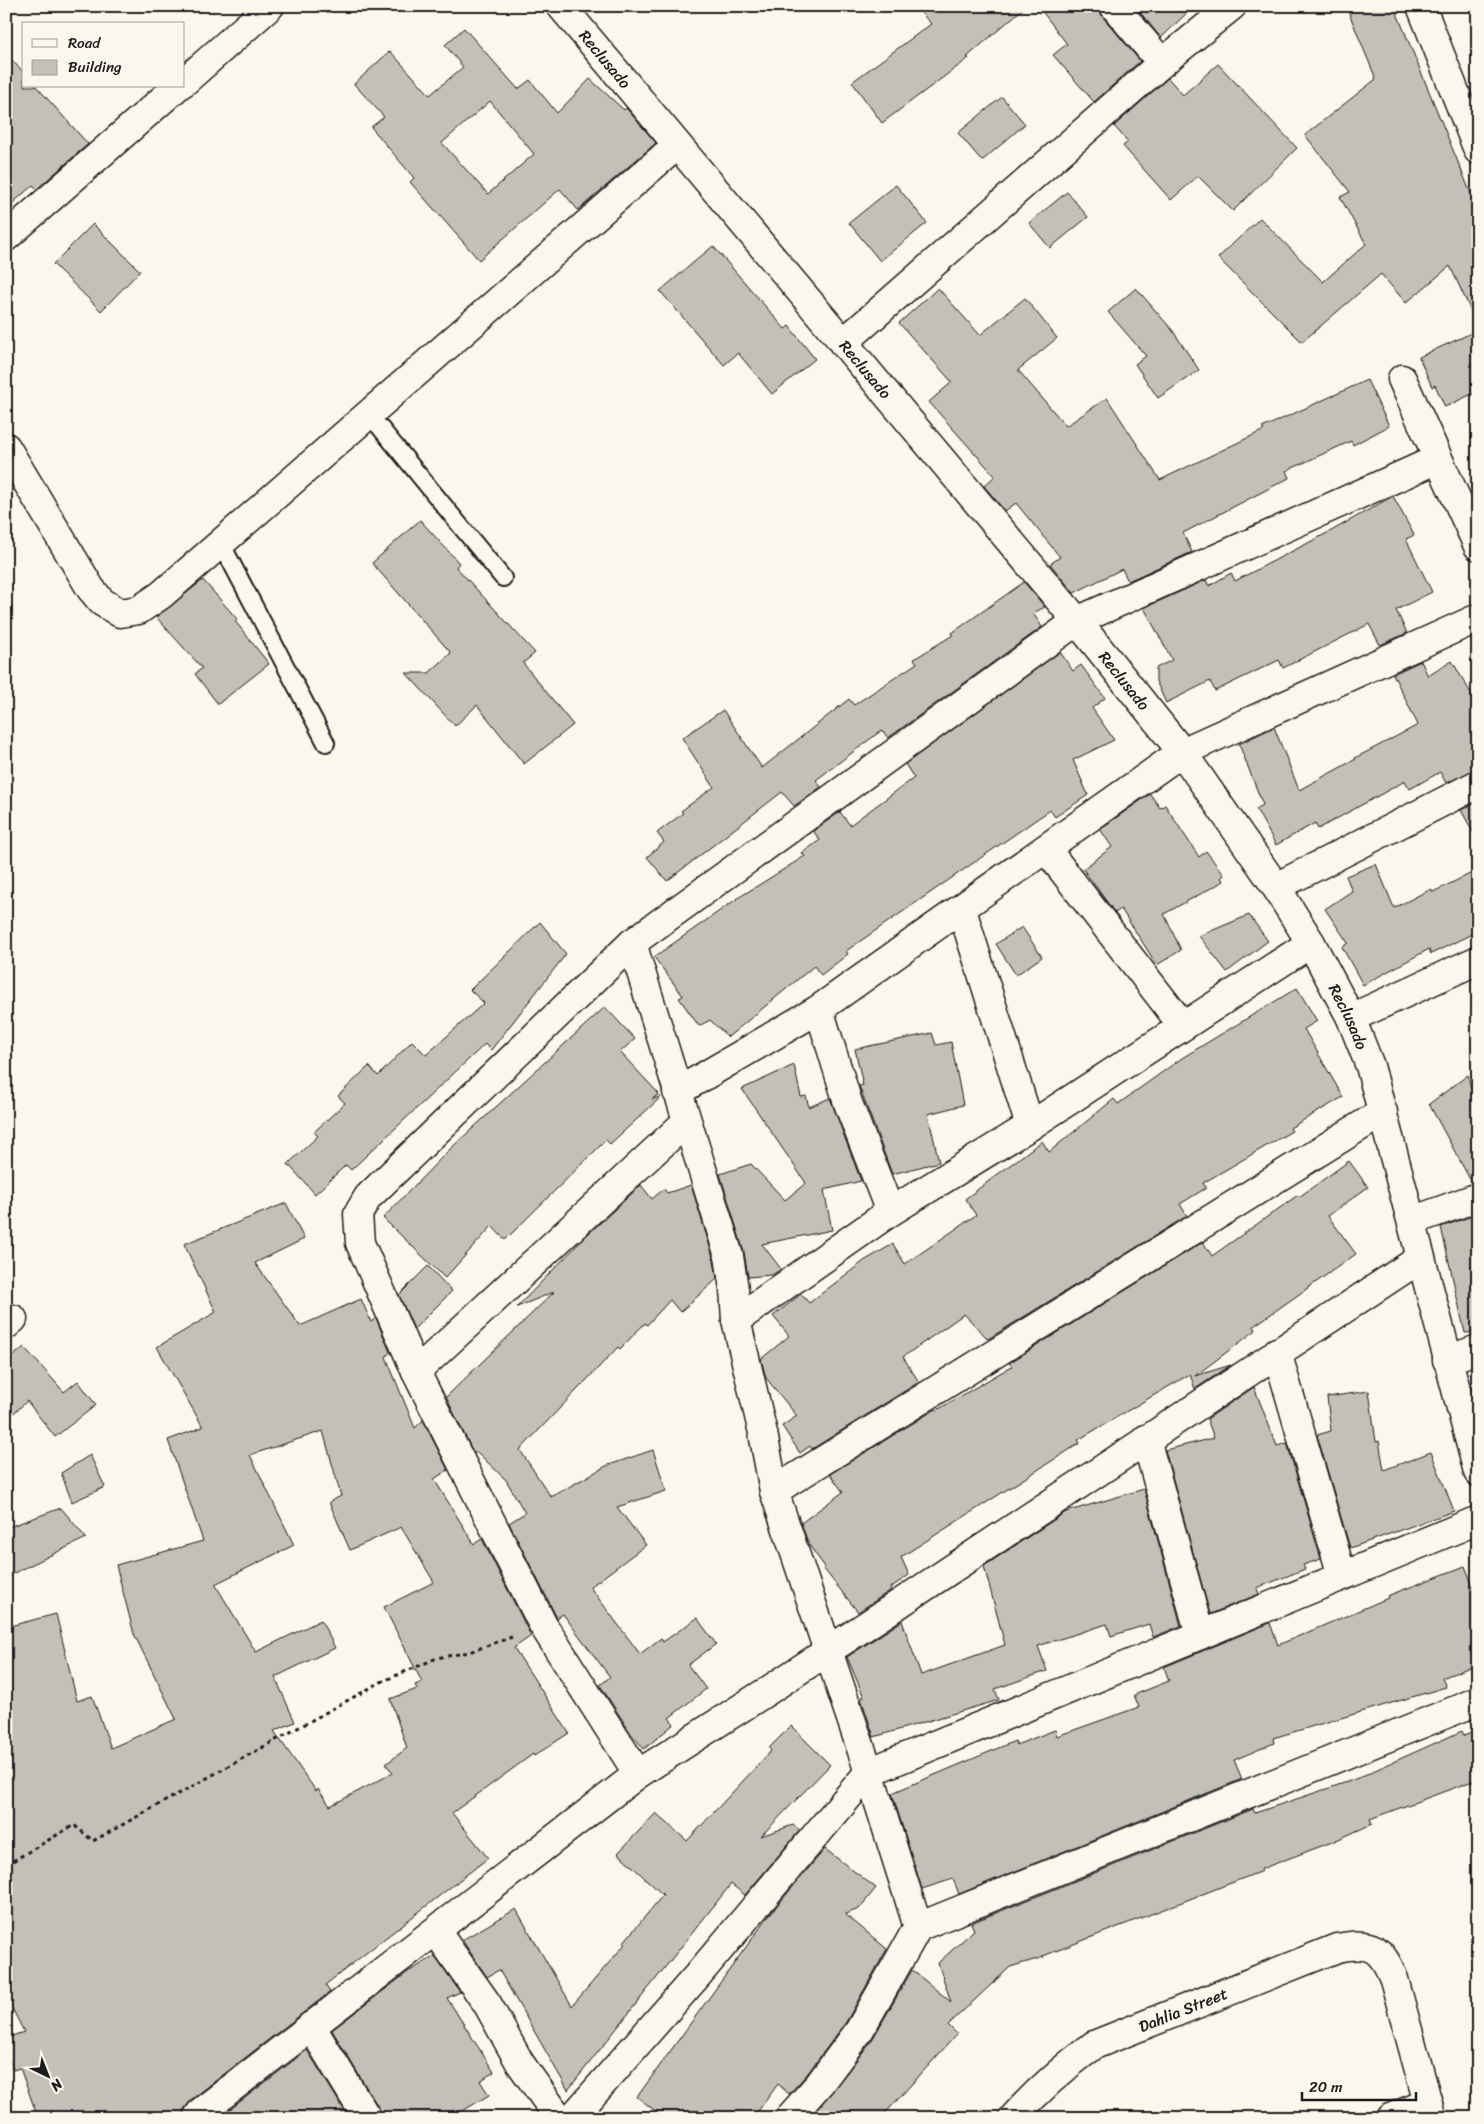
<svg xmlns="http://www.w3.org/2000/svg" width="1484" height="2124" viewBox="0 0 1484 2124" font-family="Sriracha,sans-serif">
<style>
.building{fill:#c3c0b8;stroke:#1c1c1c;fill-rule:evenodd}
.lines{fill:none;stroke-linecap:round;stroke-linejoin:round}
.lane-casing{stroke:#1c1c1c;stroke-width:20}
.street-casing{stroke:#1c1c1c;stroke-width:31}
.secondary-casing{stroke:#1c1c1c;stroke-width:31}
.path{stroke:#1c1c1c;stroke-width:3;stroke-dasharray:4 4;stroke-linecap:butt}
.lane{stroke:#fbf7ec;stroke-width:16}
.street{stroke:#fbf7ec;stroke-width:28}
.secondary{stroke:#fbf7ec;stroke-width:28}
.labels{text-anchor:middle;stroke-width:4;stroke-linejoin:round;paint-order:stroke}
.street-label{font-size:16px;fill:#1c1c1c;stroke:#fbf7ec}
</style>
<rect width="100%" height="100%" fill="#fbf7ec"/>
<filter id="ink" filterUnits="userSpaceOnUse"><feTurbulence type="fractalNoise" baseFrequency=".02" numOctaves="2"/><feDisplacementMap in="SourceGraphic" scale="10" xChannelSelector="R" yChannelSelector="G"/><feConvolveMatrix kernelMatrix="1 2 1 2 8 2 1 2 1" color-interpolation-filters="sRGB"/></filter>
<g filter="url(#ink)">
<g class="building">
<polygon points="915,6 1026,6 967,57 969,58 882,123 852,82 931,24"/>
<polygon points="1038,6 1099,6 1102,16 1140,61 1094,102 1053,55 1067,44"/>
<polygon points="1135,6 1194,6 1161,38"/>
<polygon points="1346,6 1394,6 1478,211 1478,326 1450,266 1406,303 1381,274 1302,342 1218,258 1260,218 1323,282 1366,244 1340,197 1350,192 1305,135 1376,79"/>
<path d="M464,28L518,89L530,80L557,113L590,79L624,110L626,108L656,143L578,210L560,189L479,260L410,182L414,178L371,127L384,117L354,84L390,51L430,95L463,67L445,45ZM490,101L534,154L488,194L442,143Z"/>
<polygon points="6,54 24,73 24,86 36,86 88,144 37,189 33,185 6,209"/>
<polygon points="1218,64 1297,148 1233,211 1198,176 1171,200 1123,146 1128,142 1114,126 1168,78 1183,95"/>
<polygon points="1002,97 1025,124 982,161 958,133"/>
<polygon points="896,185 927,223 880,261 849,223"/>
<polygon points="1067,192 1088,217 1050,248 1029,223"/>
<polygon points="93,224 140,271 101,311 53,264"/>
<polygon points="713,246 785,329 789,326 815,359 772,394 738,353 724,365 660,291"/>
<polygon points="938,288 980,335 1025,298 1057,338 1018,370 1066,426 1107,398 1160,480 1264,430 1262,428 1367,380 1389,426 1353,445 1351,441 1286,471 1289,478 1183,533 1192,552 1128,581 1122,569 1074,593 1050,564 1060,557 1016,503 1005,511 984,486 995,476 929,402 952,382 899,323"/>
<polygon points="1136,288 1173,331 1199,370 1158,398 1135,364 1146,356 1108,312"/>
<polygon points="1478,330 1478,391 1445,407 1435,385 1432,387 1419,357"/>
<polygon points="1393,496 1414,535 1406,539 1432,592 1396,610 1407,633 1380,645 1369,624 1283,668 1279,660 1215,691 1210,681 1166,703 1156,681 1156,668 1172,660 1144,608 1206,580 1209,586 1231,573 1235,581 1333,530"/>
<polygon points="420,520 459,563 456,567 535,653 523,663 573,725 524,764 477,705 455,726 406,673 429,673 451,653 372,563"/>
<polygon points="203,580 237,619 235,621 269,664 218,704 195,674 202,668 156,617"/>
<polygon points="1024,582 1045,607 1033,613 1042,627 888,738 882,730 816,780 821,787 794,806 782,792 667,881 647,857 664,842 657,833 683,813 681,811 714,787 682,738 723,710 762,768 849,699 854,705 917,663 914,659 953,635 952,633"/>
<polygon points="1060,652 1073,671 1081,665 1105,698 1092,708 1114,740 1073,760 1088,795 1055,817 1050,810 846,951 848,954 821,975 814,966 728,1037 710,1020 699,1026 679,998 683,996 654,957 738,898 805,856 802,853 820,840 813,831 840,812 850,825 914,778 905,764"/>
<polygon points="1421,661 1428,676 1452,661 1478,705 1478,769 1446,783 1440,772 1410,789 1405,781 1318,829 1315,823 1276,845 1256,809 1263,805 1239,744 1274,727 1299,790 1356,759 1355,758 1418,725 1393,674"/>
<polygon points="1150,794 1160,808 1165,805 1199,857 1206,851 1224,875 1221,878 1224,881 1164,914 1181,950 1157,965 1121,909 1115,913 1083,869 1112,847 1100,829"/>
<polygon points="1478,802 1478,841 1461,810"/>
<polygon points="1376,864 1394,908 1431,889 1433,892 1478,870 1478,931 1431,954 1429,949 1363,985 1342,947 1348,943 1325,909 1352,891 1346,876"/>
<polygon points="1249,915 1268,941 1227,972 1199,936"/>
<polygon points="540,922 566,954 491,1050 485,1044 351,1170 346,1165 315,1194 288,1164 318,1136 314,1132 345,1103 338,1096 369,1066 378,1076 412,1041 426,1055 484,1003 470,990"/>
<polygon points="1022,927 1042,957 1016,975 996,944"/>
<polygon points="1297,988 1317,1021 1304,1029 1343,1097 1290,1128 1292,1131 1203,1183 1206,1188 1180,1204 1187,1216 988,1339 964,1314 903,1357 919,1382 812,1449 810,1446 800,1453 782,1426 797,1416 766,1378 761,1359 789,1336 773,1316 801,1294 809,1303 864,1261 893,1244 905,1264 976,1215 965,1199 1042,1141 1049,1152 1114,1099 1118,1104 1182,1058"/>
<polygon points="605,1007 635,1039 620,1052 659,1094 652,1099 661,1097 610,1144 606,1140 505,1240 492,1226 445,1278 383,1218 448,1151"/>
<polygon points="932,1033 936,1045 951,1042 963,1105 928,1114 939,1162 892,1174 859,1086 863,1085 855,1049"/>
<polygon points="794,1065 801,1097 806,1096 809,1107 830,1098 861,1181 824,1190 832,1230 762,1244 781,1269 772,1275 748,1277 744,1252 720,1174 751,1164 785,1200 806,1183 742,1089"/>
<polygon points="1468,1075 1478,1121 1478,1182 1472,1183 1429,1104"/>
<polygon points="1349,1161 1368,1187 1328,1216 1356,1254 1254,1326 1256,1330 1195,1376 1231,1365 1195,1389 1190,1374 1078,1440 1080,1443 901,1557 909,1575 890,1588 891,1590 858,1612 823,1568 825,1567 809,1545 801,1523 843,1492 830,1474 936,1409 937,1410 1012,1366 1009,1363 1203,1242 1212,1256 1298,1195 1299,1197"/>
<polygon points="641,1185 652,1199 664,1189 667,1193 691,1185 714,1260 717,1279 680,1312 670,1300 647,1325 645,1323 620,1349 618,1347 520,1450 551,1497 606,1466 653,1450 666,1491 617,1507 646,1545 590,1587 640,1654 661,1638 663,1642 697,1618 716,1644 688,1665 706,1689 669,1718 674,1724 644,1749 632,1735 600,1685 610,1677 563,1614 557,1618 509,1523 525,1513 506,1480 477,1452 474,1454 446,1397 554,1292 517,1307 586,1236"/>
<path d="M286,1203L304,1239L255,1263L300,1326L361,1299L371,1322L376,1318L390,1352L386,1357L415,1428L423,1420L448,1470L434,1479L474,1544L482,1539L531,1636L514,1648L569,1733L534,1756L533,1754L452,1813L488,1858L325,1985L330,1992L192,2099L184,2109L182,2118H38L20,2068L13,2070L6,2051V2038L24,2032L6,1996V1627L56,1614L77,1701L92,1696L111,1748L176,1719L134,1634L116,1565L203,1541L168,1440L203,1427L157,1347L216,1312L184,1244ZM323,1431L341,1496L329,1502L350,1550L401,1527L434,1582L384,1607L422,1682L415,1685L417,1689L390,1699L407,1748L386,1764L393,1773L330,1806L318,1789L316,1791L274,1731L295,1722L275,1677L335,1648L321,1620L256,1652L215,1584L294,1545L250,1455Z"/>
<polygon points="1478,1214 1478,1332 1465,1333 1441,1227"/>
<polygon points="428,1266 452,1291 414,1329 399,1295"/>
<polygon points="24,1347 64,1392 78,1381 96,1405 55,1437 27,1401 6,1420 6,1362"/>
<polygon points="1254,1387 1277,1446 1287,1443 1321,1559 1303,1565 1305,1569 1257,1588 1259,1594 1210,1614 1165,1450 1214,1438 1207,1419"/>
<polygon points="1369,1391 1376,1442 1379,1441 1384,1470 1431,1452 1454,1511 1350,1548 1317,1435 1331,1431 1327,1397"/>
<polygon points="90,1455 105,1487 72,1502 61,1473"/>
<polygon points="1144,1489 1181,1626 1153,1637 1149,1624 1111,1636 1107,1624 1038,1646 1047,1671 995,1689 999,1700 874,1737 861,1698 864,1697 847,1657 902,1621 921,1675 1005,1645 984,1566 1066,1512"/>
<polygon points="61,1508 86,1538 6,1577 6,1528"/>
<polygon points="1465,1566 1478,1599 1478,1664 1442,1678 1446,1687 1273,1738 1274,1743 1234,1760 1242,1779 959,1894 953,1879 922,1889 892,1793 1015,1741 1016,1745 1055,1730 1057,1736 1139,1707 1134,1695 1169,1681 1164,1667 1270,1623 1278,1645 1388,1598 1387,1596"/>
<polygon points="791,1726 830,1765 761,1836 793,1825 800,1830 745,1895 731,1884 568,2090 499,1970 487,1977 462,1940 516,1909 572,2006 625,1944 623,1943 663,1895 618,1853 656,1813 687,1841 771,1751 769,1748"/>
<polygon points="1462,1731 1464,1736 1471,1733 1478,1750 1478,1779 1370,1819 1372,1824 1332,1842 1261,1869 1262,1871 1043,1956 1044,1957 1010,1967 948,2025 957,2034 881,2118 813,2118 811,2116 832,2092 872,2040 912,1970 951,2002 938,1963 974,1930 971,1923 1253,1809 1255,1813 1353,1780"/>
<polygon points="825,1849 876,1888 859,1909 845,1914 887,1949 846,2022 808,2073 789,2094 778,2084 753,2118 665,2118 637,2097 770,1914"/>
<polygon points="435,1956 460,1992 447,1998 494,2072 480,2081 489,2095 451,2118 383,2118 380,2110 332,2030 408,1972"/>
<polygon points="307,2050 349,2118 219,2118"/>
</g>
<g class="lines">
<defs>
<g id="lane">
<polyline points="369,414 503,578"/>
<polyline points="221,543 326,743"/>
</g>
<g id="street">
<polyline points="1114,6 1162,63"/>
<polyline points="1421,6 1478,150"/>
<polyline points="184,82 270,6"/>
<polyline points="6,237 178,86"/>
<polyline points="843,343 1162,63 1232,6"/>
<polyline points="1402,379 1478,546"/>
<polyline points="6,447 91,589 102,602 120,613 139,610 161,595 221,543 676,146"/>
<polyline points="1047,850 1183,1026"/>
<polyline points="1276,887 1478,784"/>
<polyline points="962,910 1030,1126"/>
<polyline points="632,943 729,1256 734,1289 736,1320 763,1433 774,1491 1383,1112"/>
<polyline points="819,1009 848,1103 890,1212"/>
<polyline points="1351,1018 1478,960"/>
<polyline points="677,1092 819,1009 1182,752 1478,618"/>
<polyline points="1412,1221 1478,1197"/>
<polyline points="736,1320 890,1212 1030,1126 1311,943"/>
<polyline points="6,1325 13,1319"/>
<polyline points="1277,1352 1342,1576"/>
<polyline points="1447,1360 1478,1349"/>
<polyline points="416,1372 686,1122"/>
<polyline points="1146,1439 1200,1635"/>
<polyline points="774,1491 869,1772 918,1927"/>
<polyline points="638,1774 769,1690 1421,1258"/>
<polyline points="436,1931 488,2005 520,2063 559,2118"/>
<polyline points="311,2026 367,2118"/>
<polyline points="197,2118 202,2111 638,1774 543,1625 416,1372 360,1243 358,1214 368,1197 632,943 1077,621 1438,459"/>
<polyline points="572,2118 697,1976 869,1772 1478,1520"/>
<polyline points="789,2118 820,2083 859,2031 918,1927 1478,1701"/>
<path id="s1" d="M1013,2118C1038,2090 1064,2067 1094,2045L1337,1948C1371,1941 1381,1947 1394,1979L1432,2118"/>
<polyline points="1390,2118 1428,2103"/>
</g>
<g id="secondary">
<path id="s2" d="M561,6L1077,621L1182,752L1276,887L1311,943L1351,1018L1370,1066L1478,1472"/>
</g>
</defs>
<use href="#lane" class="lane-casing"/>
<use href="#street" class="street-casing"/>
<use href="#secondary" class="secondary-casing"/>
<polyline class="path" points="6,1865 74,1825 93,1841 381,1682 437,1658 469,1652 512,1637"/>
<use href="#lane" class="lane"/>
<use href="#street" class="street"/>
<use href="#secondary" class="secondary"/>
</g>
</g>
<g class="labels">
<g class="street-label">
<text dy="6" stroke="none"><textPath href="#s2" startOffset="69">Reclusado</textPath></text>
<text dy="6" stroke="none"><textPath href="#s2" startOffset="474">Reclusado</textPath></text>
<text dy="6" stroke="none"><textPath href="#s2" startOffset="879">Reclusado</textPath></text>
<text dy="6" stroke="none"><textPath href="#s2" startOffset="1284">Reclusado</textPath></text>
<text dy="6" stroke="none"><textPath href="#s1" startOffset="205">Dahlia Street</textPath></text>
</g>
</g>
<rect width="1484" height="2124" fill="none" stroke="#fbf7ec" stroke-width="25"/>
<rect x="12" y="12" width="1459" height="2099" fill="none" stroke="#1c1c1c" stroke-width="2" filter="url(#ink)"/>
<rect x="22" y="22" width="162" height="65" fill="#fbf7ec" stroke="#a29f99"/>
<rect x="32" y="39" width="25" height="8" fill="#fbf7ec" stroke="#a29f99"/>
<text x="68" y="48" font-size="15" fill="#1c1c1c">Road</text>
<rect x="32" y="60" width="25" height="15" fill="#c3c0b8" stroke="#a29f99"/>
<text x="68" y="72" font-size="15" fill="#1c1c1c">Building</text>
<g transform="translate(48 2076) rotate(137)" stroke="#fbf7ec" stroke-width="4" paint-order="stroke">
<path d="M0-4L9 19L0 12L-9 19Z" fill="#1c1c1c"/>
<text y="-8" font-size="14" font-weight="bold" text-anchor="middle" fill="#1c1c1c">N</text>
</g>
<path d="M1302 2092v8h114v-8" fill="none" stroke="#1c1c1c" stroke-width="2.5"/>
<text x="1309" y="2092" font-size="15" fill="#1c1c1c" stroke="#fbf7ec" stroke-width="4" paint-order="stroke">20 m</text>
</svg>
